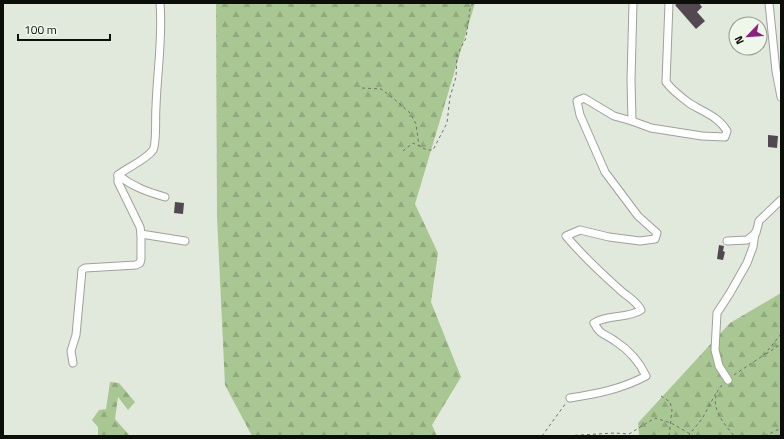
<svg xmlns="http://www.w3.org/2000/svg" width="784" height="439" viewBox="0 0 784 439" font-family="'Titillium Web',sans-serif">
<style>
.forest{fill:url(#forest-firs)}
.building{fill:#524950}
.lines{fill:none;stroke-linecap:round;stroke-linejoin:round}
.minor-casing{stroke:#9da398;stroke-width:9}
.path{stroke:#6f736b;stroke-width:1;stroke-dasharray:3 3;stroke-linecap:butt}
.minor{stroke:#fff;stroke-width:7}
</style>
<defs>
<pattern id="forest-firs" width="22" height="20" patternUnits="userSpaceOnUse"><rect width="22" height="20" fill="#a9c792"/><path d="M5 1l3.5 6h-7zM16 11l3.5 6h-7z" fill="#90aa7d"/></pattern>
</defs>
<rect width="100%" height="100%" fill="#e1e8dc"/>
<g class="forest">
<polygon points="216,3 475,3 415,204 438,253 431,302 461,377 432,425 437,436 252,436 225,385 217,217"/>
<polygon points="781,293 781,436 639,436 638,423 730,323"/>
<polygon points="110,382 119,383 135,402 128,410 118,397 115,419 130,436 98,436 98,427 92,420 99,410 106,409"/>
</g>
<g class="building">
<polygon points="678,3 699,3 702,7 697,12 705,21 696,29 675,5"/>
<polygon points="768,135 778,136 777,148 768,147"/>
<polygon points="175,202 184,203 183,214 174,213"/>
<polygon points="719,245 724,246 723,251 725,252 723,260 717,259"/>
</g>
<g class="lines">
<defs>
<g id="minor">
<path d="M160,3C163,38 157,72 156,107C155,116 157,143 153,150C146,160 128,167 118,175V182L140,227L141,234L185,241"/>
<polyline points="769,3 776,71 781,97"/>
<polyline points="632,121 631,80 633,3"/>
<path d="M118,175C133,187 148,192 165,197"/>
<polyline points="727,241 747,240 756,233 759,221 781,200"/>
<polyline points="73,363 71,351 76,335 82,270 85,268 136,265 140,263 141,259 141,234"/>
<polyline points="728,380 719,366 715,350 717,313 730,293 747,263 753,247 755,233"/>
<path d="M570,398C596,394 622,389 646,376C639,361 629,350 615,341C604,333 601,336 594,323C608,314 627,319 641,310C636,300 626,296 619,289C600,272 582,255 566,236L580,230L609,237L640,241L655,239L657,233L638,216L605,172L580,115L577,101L584,98L614,116L632,121L651,128L702,136L725,137L727,131C718,116 703,112 689,103C681,97 672,90 666,82L669,3"/>
</g>
</defs>
<use href="#minor" class="minor-casing"/>
<g class="path">
<polyline points="362,88 381,89 394,99 410,113 416,124 419,146"/>
<polyline points="403,151 413,143 427,150 433,150 447,123 450,97 456,77 457,55 466,38 470,9 473,3"/>
<polyline points="766,354 781,344"/>
<polyline points="734,375 764,355 781,334"/>
<path d="M722,385C706,403 722,421 734,436"/>
<polyline points="661,396 670,402 672,410 669,436"/>
<polyline points="542,436 566,403"/>
<polyline points="563,436 615,433 629,434 655,418 671,423 694,436"/>
<polyline points="688,436 702,419 716,393"/>
<polyline points="765,436 781,428"/>
</g>
<use href="#minor" class="minor"/>
</g>
<rect width="784" height="439" fill="none" stroke="#0c0e0a" stroke-width="8"/>
<g transform="translate(748 36) rotate(245)"><circle r="19" fill="#eff6ea" stroke="#949990"/>
<path d="M0-3L7 15L0 10L-7 15Z" fill="#8e1f81"/>
<text y="-6" font-size="11" font-weight="bold" text-anchor="middle" fill="#0c0e0a">N</text>
</g>
<path d="M18 34v6h92v-6" fill="none" stroke="#0c0e0a" stroke-width="2"/>
<text x="24" y="34" font-size="12" fill="#0c0e0a" stroke="#eff6ea" stroke-width="3" paint-order="stroke">100 m</text>
</svg>
